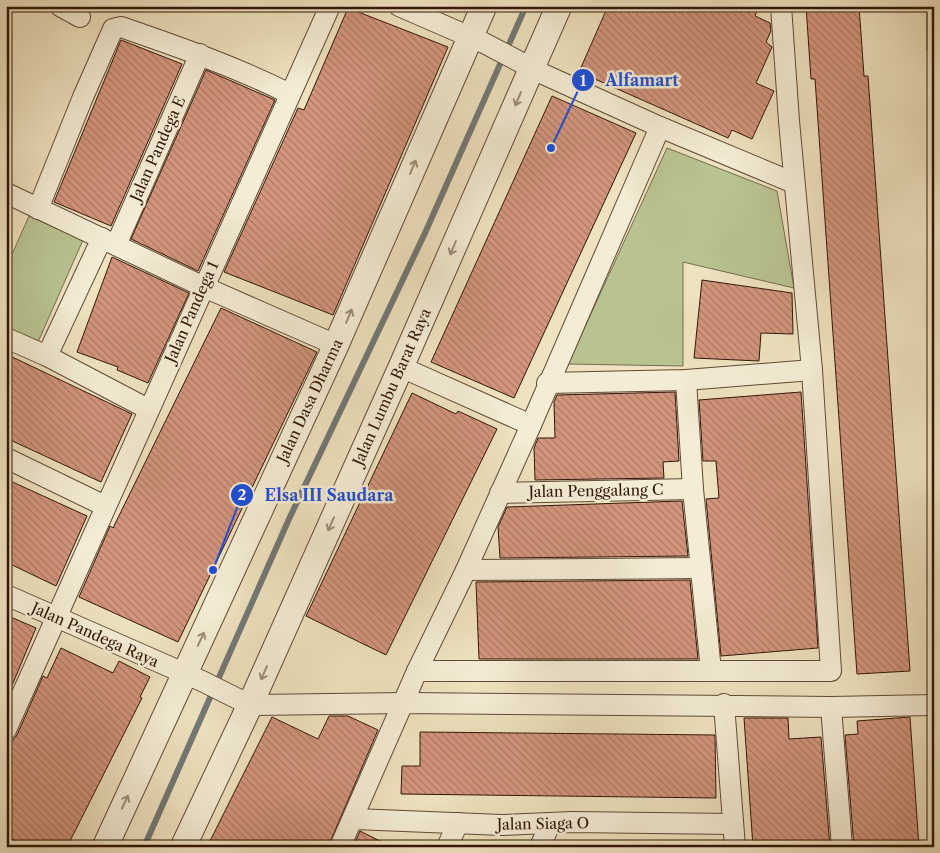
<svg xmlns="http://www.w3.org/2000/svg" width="940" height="853" viewBox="0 0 940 853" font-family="'Libre Caslon Text',serif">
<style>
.park{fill:#b9c392;stroke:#766c4c}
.water{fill:url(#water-rules);stroke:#737875}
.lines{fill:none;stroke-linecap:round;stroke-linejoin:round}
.stream{stroke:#737875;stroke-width:6}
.building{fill:url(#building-back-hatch);stroke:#321607}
.minor-casing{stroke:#614935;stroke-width:22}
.tertiary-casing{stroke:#614935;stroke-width:27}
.minor{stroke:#f4ecd5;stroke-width:20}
.tertiary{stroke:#f4ecd5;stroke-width:25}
.oneway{stroke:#9d8c78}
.labels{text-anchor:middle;stroke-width:5;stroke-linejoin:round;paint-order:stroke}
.street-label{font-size:15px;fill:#321607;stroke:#f4ecd5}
.leader{fill:none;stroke:#1d4ed8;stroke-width:2}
.callout-dot{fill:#1d4ed8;stroke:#f4ecd5;stroke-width:2}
.mark-label{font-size:15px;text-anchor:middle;font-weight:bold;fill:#fff}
.callout-label{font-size:16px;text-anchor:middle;font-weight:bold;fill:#1d4ed8;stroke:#f4ecd5;stroke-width:5;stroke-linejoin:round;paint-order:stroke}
</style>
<defs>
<pattern id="water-rules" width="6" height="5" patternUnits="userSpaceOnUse" patternTransform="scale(1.25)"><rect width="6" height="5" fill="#9fbabe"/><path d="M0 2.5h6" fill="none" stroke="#899fa2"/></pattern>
<pattern id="building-back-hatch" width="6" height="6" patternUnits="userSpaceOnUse" patternTransform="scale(1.25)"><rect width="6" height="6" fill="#d3957d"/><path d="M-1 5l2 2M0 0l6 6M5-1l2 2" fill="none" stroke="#ac7964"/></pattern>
</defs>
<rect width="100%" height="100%" fill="#eee2bf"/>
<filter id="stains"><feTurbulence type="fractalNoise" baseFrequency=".004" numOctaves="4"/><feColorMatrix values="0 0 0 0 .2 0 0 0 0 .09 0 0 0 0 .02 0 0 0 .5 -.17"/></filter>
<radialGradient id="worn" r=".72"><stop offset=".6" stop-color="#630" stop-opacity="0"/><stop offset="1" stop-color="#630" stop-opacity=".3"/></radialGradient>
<g class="park">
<polygon points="667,148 777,191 794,288 683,262 683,366 568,364"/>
<polygon points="29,216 83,240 38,342 6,328 6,268"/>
</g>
<polygon class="water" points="927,6 934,6 934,53 927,49"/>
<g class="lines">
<polyline class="stream" points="144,847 289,519 425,233 526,6"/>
</g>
<g class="building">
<polygon points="608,6 759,6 755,16 770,23 771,31 766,42 772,47 756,83 774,91 752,139 732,130 728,138 579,72"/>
<polygon points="806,6 859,6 864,76 868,76 910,671 857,674 815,79 811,79"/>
<polygon points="348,8 448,47 333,315 224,272 298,108 304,110"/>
<polygon points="121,40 182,64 111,226 54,202"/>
<polygon points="206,70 275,100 198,271 131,239"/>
<polygon points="552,96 636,133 514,398 431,362"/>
<polygon points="112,257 189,293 148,383 117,370 118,367 77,352"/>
<polygon points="702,280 792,293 793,334 761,333 759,361 694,358"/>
<polygon points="221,308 317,352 178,642 79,597 110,526 113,528"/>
<polygon points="6,354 132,414 101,482 6,438"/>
<polygon points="675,392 679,461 663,462 664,478 535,480 534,448 538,438 555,438 554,402 557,395"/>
<polygon points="801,392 818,648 721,656 706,499 719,498 716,461 703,461 699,400"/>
<polygon points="412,393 456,414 458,411 497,429 386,655 306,616"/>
<polygon points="6,479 87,516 56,586 6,562"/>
<polygon points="682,501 688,556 500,558 498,527 507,507"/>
<polygon points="690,580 698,659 479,659 476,582"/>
<polygon points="6,615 36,628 6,700"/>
<polygon points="61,648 113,673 119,661 150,677 140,697 142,698 67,847 28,847 6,836 6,742 13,740 17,735 43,676 47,678"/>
<polygon points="329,716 348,716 378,730 328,847 207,847 272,717 318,739"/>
<polygon points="910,717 919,847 854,847 845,735 858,734 857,721"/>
<polygon points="744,718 788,718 789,739 821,737 830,847 753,847"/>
<polygon points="420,732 715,735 716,798 401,794 402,766 420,766"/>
<polygon points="360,831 392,847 353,847"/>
</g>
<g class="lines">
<defs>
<g id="minor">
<polyline points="60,6 80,17"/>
<polyline points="399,6 484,43 543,74 660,127 794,183"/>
<polyline points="6,193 204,287 336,345"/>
<path d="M38,209L83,97L113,29L121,27C179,47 236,67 290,94"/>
<polyline points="116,245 200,54"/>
<polyline points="6,338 47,356 148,409"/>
<polyline points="47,356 102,238"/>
<polyline points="401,367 531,425"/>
<polyline points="686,380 693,489 711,671"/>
<polyline points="547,383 686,380 812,370"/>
<polyline points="6,458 105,506"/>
<polyline points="500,493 693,489"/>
<polyline points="466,570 701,568"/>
<polyline points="6,595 202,681 250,705 405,703 831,707 934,705"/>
<polyline points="417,671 831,671 812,370 789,121 781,6"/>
<polyline points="724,704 735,847"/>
<polyline points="831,707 842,847"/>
<polyline points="6,730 330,6"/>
<polyline points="354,819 502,825 572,822 733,824"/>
<polyline points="340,847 417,671 466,570 531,425 660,127"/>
<polyline points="447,847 458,823"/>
<polyline points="540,847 550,824"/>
</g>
<g id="tertiary">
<polyline points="105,847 336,345 484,6"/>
<polyline points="183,847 250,705 401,367 559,6"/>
</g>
</defs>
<use href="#minor" class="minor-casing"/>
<use href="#tertiary" class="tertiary-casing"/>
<use href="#minor" class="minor"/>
<use href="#tertiary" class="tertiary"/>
</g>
<defs><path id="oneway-shaft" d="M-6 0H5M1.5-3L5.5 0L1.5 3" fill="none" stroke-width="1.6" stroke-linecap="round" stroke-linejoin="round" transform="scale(1.25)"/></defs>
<g class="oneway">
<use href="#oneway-shaft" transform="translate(518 99) rotate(113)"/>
<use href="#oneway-shaft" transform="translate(413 167) rotate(-67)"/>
<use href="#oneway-shaft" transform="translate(453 248) rotate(113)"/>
<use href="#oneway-shaft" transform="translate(349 316) rotate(-67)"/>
<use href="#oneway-shaft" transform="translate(331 524) rotate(114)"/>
<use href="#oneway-shaft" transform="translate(201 639) rotate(-65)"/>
<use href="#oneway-shaft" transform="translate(264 673) rotate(114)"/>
<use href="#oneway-shaft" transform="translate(125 802) rotate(-65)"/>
</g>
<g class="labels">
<g class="street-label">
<text transform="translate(158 149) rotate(-66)" y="5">Jalan Pandega E</text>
<text transform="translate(192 312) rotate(-66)" y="5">Jalan Pandega 1</text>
<text transform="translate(392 387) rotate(-66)" y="5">Jalan Lumbu Barat Raya</text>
<text transform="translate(310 401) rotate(-65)" y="5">Jalan Dasa Dharma</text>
<text transform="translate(596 491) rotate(-1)" y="5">Jalan Penggalang C</text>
<text transform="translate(95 635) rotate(24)" y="5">Jalan Pandega Raya</text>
<text transform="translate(543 824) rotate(-1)" y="5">Jalan Siaga O</text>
</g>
</g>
<path class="leader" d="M551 148L583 80M213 570L242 495"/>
<g class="callout-dot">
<circle cx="551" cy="148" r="5"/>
<circle cx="213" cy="570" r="5"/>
<circle cx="583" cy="80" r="12"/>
<circle cx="242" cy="495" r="12"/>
</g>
<g class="mark-label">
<text x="583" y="86">1</text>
<text x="242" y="500">2</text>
</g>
<g class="callout-label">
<text x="642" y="86">Alfamart</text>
<text x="329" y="501">Elsa III Saudara</text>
</g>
<rect width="940" height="853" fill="none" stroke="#eee2bf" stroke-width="25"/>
<rect x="8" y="8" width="925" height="838" fill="none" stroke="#321607" stroke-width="2.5"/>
<rect x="12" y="12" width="915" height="828" fill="none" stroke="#321607"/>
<rect width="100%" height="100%" filter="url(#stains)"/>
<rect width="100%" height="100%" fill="url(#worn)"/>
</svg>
